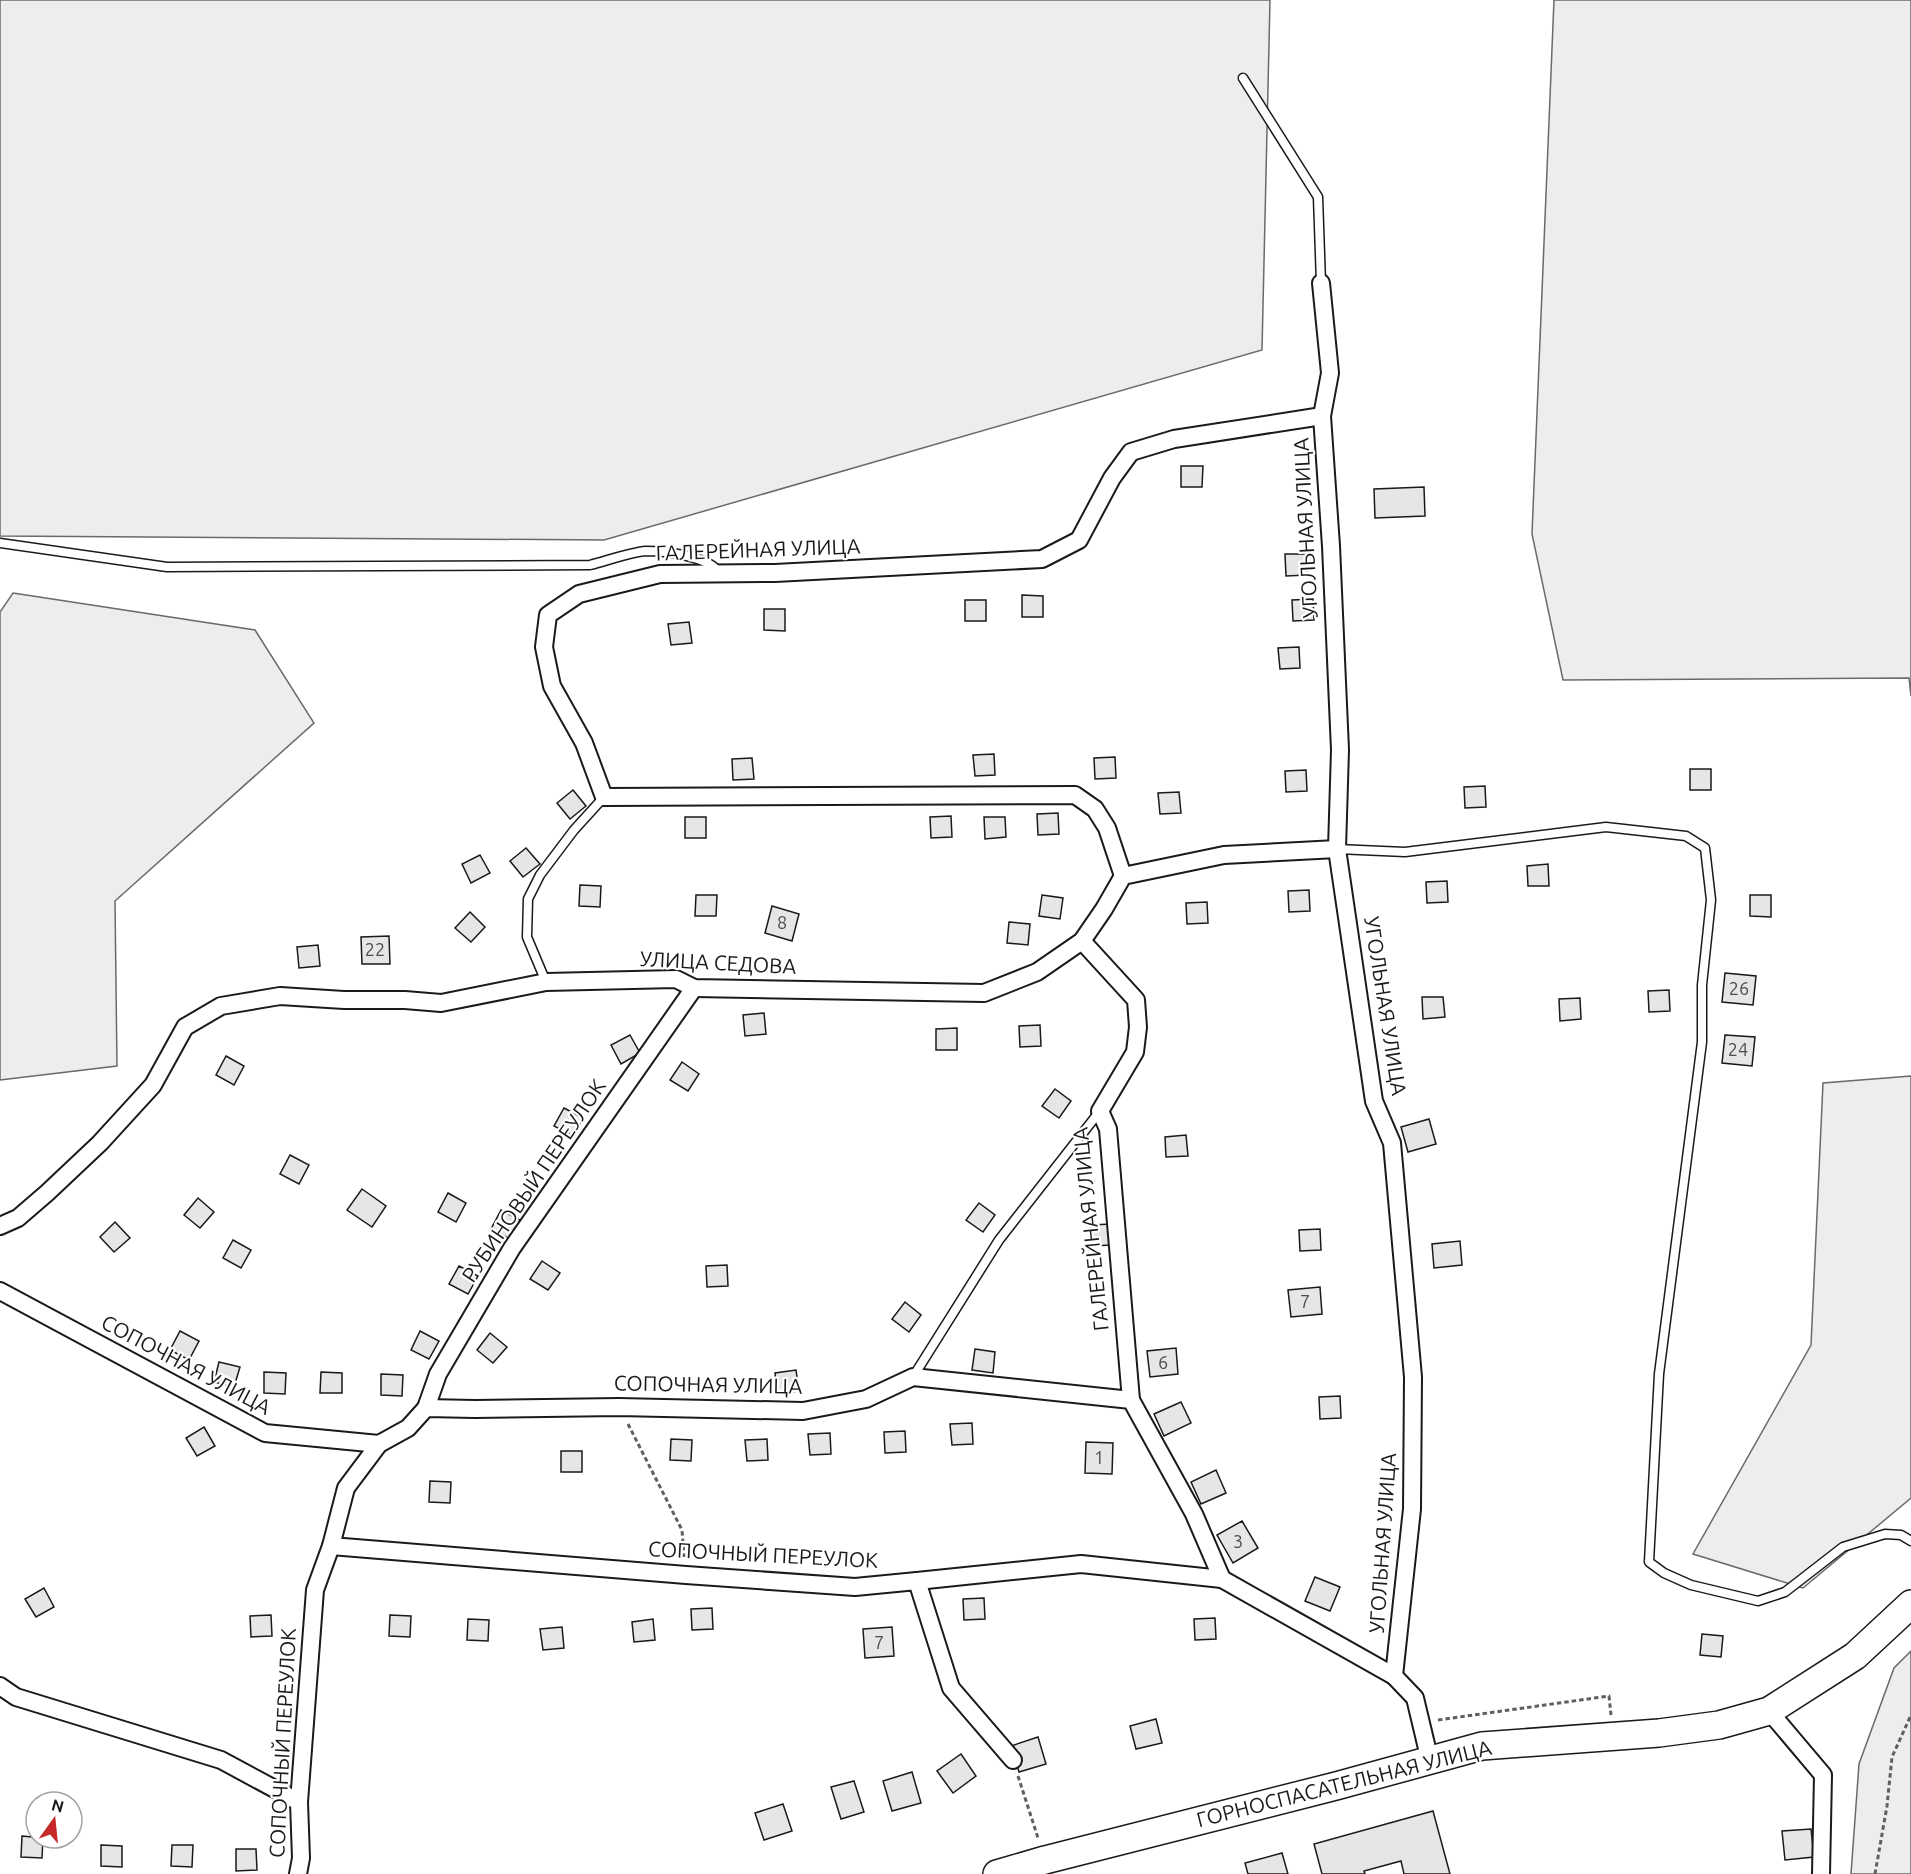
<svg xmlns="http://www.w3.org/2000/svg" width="1911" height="1874" viewBox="0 0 1911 1874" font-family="Ubuntu,sans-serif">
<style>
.built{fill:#ededed;stroke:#6a6a6a;stroke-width:1.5}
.building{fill:#e6e6e6;stroke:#1a1a1a;stroke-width:1.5}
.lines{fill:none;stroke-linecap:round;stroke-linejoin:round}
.service-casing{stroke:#1a1a1a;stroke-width:11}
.minor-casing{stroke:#1a1a1a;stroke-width:20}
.primary-casing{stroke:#1a1a1a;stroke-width:30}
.path{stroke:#5f5f5f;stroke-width:3;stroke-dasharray:4.5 3;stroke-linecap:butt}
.service{stroke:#fff;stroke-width:8}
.minor{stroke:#fff;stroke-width:16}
.primary{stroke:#fff;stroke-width:27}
.labels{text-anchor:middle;stroke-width:4.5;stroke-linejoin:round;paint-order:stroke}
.number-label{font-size:18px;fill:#4d4d4d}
.street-label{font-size:21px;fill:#1a1a1a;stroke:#fff}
</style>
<rect width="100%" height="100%" fill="#fff"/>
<g class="built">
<polygon points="0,0 1270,0 1262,350 604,540 0,536"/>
<polygon points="1554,0 1911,0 1911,696 1909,678 1563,680 1532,534"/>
<polygon points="13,593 255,630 314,723 115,901 117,1066 0,1080 0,612"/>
<polygon points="1911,1076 1911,1498 1803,1588 1693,1554 1811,1345 1823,1083"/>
<polygon points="1911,1651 1911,1874 1851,1874 1859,1764 1894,1668"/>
</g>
<g class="building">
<polygon points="1181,466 1203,466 1202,487 1181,487"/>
<polygon points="1424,487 1425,516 1375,518 1374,489"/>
<polygon points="1285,554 1306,554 1307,575 1286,576"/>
<polygon points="1022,595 1043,596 1043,617 1022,617"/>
<polygon points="1313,599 1314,620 1293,621 1292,600"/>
<rect x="965" y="600" width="21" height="21"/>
<polygon points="764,609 785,609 785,631 764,630"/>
<polygon points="689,622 692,643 671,645 668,624"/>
<polygon points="1299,647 1300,668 1280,669 1278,648"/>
<polygon points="994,754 995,775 975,776 973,755"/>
<polygon points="1115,757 1116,778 1095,779 1094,758"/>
<polygon points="752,758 754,779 733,780 732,759"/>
<rect x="1690" y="769" width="21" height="21"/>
<polygon points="1306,770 1307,791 1286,792 1285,771"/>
<polygon points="1485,786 1486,807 1465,808 1464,787"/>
<polygon points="573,790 586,806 570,819 557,803"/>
<polygon points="1179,792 1181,813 1160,814 1158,793"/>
<polygon points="1058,813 1059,834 1038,835 1037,814"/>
<polygon points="951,816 952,837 931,838 930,817"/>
<rect x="685" y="817" width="21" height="21"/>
<polygon points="984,817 1005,817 1006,837 985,839"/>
<polygon points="526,848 540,864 523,877 510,861"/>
<polygon points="480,855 490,873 471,883 462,864"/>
<polygon points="1548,864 1549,886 1528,886 1527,866"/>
<polygon points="1447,881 1448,902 1427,903 1426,882"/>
<polygon points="580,885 601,886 600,907 579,906"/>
<polygon points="1309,890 1310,911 1289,912 1288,891"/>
<polygon points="696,895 717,895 716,916 695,916"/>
<polygon points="1042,895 1063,898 1060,919 1039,916"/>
<polygon points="1750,895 1771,895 1771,917 1750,916"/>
<polygon points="1207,902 1208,923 1187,924 1186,903"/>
<polygon points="772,906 799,914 792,941 765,933"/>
<polygon points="470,912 485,927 471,942 455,928"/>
<polygon points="1009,922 1030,924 1028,945 1007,943"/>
<polygon points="389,936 390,964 362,964 361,937"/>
<polygon points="318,945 320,966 299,968 297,947"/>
<polygon points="1725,973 1756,976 1753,1005 1722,1002"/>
<polygon points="1669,990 1670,1011 1649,1012 1648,991"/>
<polygon points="1422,997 1443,997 1445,1017 1423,1019"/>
<polygon points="1580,998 1581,1019 1560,1021 1559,999"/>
<polygon points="764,1013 766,1034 745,1036 743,1015"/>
<polygon points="1040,1025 1041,1046 1020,1047 1019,1026"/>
<polygon points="957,1028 957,1050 936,1050 936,1029"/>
<polygon points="630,1035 640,1053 621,1064 611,1045"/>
<polygon points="1725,1035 1755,1037 1752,1066 1722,1063"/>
<polygon points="226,1056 244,1066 234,1085 216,1075"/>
<polygon points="682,1062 699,1074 688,1091 670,1080"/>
<polygon points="1055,1089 1071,1101 1059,1118 1042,1106"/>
<polygon points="564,1108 583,1118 573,1136 554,1126"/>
<polygon points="1429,1119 1436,1144 1408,1152 1401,1127"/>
<polygon points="1186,1135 1188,1156 1166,1157 1165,1137"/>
<polygon points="290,1155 309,1165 299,1184 280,1174"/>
<polygon points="362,1189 386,1206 372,1227 347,1210"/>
<polygon points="448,1193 466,1203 456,1222 438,1212"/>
<polygon points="198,1198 214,1212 200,1228 184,1215"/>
<polygon points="979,1203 995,1215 983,1232 966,1220"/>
<polygon points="501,1210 520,1220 510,1239 491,1229"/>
<polygon points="115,1222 130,1238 114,1252 100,1237"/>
<polygon points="1111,1224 1112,1245 1091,1246 1090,1225"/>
<polygon points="1320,1229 1321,1250 1300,1251 1299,1230"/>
<polygon points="233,1240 251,1250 241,1268 223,1258"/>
<polygon points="1460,1241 1462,1265 1434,1268 1432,1244"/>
<polygon points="542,1261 560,1273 548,1290 530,1279"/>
<polygon points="727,1265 728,1286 707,1287 706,1266"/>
<polygon points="459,1266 478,1276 468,1294 449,1284"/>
<polygon points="1320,1287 1322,1314 1291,1317 1288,1290"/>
<polygon points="905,1302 921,1315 909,1332 892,1319"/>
<polygon points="180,1331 199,1341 189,1360 170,1350"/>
<polygon points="420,1331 439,1341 429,1359 411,1350"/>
<polygon points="490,1333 507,1347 493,1363 477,1350"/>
<polygon points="1176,1348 1178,1374 1150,1377 1147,1351"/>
<polygon points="975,1349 995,1352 993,1373 972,1370"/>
<polygon points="219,1362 240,1367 234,1387 214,1382"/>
<polygon points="796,1370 799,1391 777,1393 775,1373"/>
<polygon points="264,1372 286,1373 285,1394 264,1393"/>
<polygon points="321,1372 342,1373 342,1393 320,1393"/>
<polygon points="381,1374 403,1375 402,1396 381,1395"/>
<polygon points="1340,1396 1341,1418 1320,1419 1319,1397"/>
<polygon points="1181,1402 1191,1423 1164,1436 1154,1414"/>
<polygon points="972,1423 973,1444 952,1445 950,1424"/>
<polygon points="204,1427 215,1446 197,1456 186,1438"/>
<polygon points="905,1431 906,1452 885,1453 884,1432"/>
<polygon points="830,1433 831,1454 810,1455 808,1434"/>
<polygon points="671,1439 692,1440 691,1461 670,1460"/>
<polygon points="767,1439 768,1460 747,1461 745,1440"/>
<polygon points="1086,1442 1113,1443 1112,1474 1085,1473"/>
<rect x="561" y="1451" width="21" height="21"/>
<polygon points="1216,1470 1226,1493 1201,1504 1191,1482"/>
<polygon points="430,1481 451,1482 450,1503 429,1502"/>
<polygon points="1242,1521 1258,1548 1233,1563 1217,1535"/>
<polygon points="1315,1577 1340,1587 1330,1611 1305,1601"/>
<polygon points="44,1588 54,1607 36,1617 25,1599"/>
<polygon points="984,1598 985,1619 964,1620 963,1599"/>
<polygon points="712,1608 713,1629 692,1630 691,1609"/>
<polygon points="271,1615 272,1636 251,1637 250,1616"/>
<polygon points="390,1615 411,1616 410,1637 389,1636"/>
<polygon points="1215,1618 1216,1639 1195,1640 1194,1619"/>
<polygon points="468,1619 489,1620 488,1641 467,1640"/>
<polygon points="653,1619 655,1640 634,1642 632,1622"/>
<polygon points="562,1627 564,1648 543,1650 540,1629"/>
<polygon points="892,1627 894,1656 865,1658 863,1629"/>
<polygon points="1702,1634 1723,1636 1721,1657 1700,1655"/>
<polygon points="1156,1719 1162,1743 1136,1749 1130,1726"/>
<polygon points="1038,1737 1046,1764 1019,1772 1011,1746"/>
<polygon points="961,1754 976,1776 953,1793 937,1771"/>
<polygon points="912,1772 921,1803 892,1811 883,1781"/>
<polygon points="854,1781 864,1812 841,1819 831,1787"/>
<polygon points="783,1804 792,1831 764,1840 755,1813"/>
<polygon points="1433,1811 1450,1874 1404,1874 1401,1861 1364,1871 1365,1874 1322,1874 1314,1844"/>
<polygon points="1811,1829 1814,1857 1785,1860 1782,1831"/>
<polygon points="22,1836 43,1838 42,1858 21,1857"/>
<polygon points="101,1845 122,1846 122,1867 101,1866"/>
<polygon points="172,1845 193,1845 192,1867 171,1866"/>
<polygon points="236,1849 256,1849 257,1870 236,1871"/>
<polygon points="1282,1853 1288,1874 1248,1874 1245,1863"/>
</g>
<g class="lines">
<defs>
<g id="service">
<polyline points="1243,78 1318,197 1321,283"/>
<path d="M0,543L167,567L590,565C606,561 631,552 646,551C665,551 702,556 715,568V573"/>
<polyline points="1337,849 1405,852 1606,827 1686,836 1705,848 1711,900 1702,985 1702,1042 1659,1374 1649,1562 1664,1573 1691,1585 1758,1601 1785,1592 1843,1547 1885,1534 1901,1535 1911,1541"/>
<polyline points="546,982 527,937 528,899 540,875 574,830 604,797"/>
<polyline points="913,1377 999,1240 1100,1111"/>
</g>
<g id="minor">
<polyline points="1321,283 1330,373 1322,416 1331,546 1340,750 1337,849 1374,1101 1392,1143 1413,1377 1412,1509 1394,1676 1415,1698 1430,1761"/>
<polyline points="1123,876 1107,828 1095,809 1075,795 604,797 584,743 552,686 544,647 548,615 579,594 660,574 775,573 1042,559 1079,540 1112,478 1131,452 1174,439 1322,416"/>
<polyline points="1082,941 1136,1000 1138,1027 1135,1052 1100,1111 1108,1129 1131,1400"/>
<polyline points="0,1226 18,1218 47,1193 100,1143 153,1085 185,1027 221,1006 280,996 344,1000 405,1000 441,1003 546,982 676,979 694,988 984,993 1037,972 1082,941 1104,909 1123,876 1224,855 1337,849"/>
<polyline points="0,1291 265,1433 379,1444 408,1428 426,1408 475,1409 619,1407 803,1411 866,1399 913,1377 1131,1400 1194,1514 1222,1579 1394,1676"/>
<polyline points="426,1408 438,1374 512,1248 694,988"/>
<polyline points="331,1546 686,1575 855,1587 917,1581 951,1688 1013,1760"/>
<polyline points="917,1581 1081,1564 1222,1579"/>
<polyline points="0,1686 16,1697 221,1760 299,1802"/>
<polyline points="1769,1711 1823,1775 1821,1874"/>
<polyline points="298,1874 301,1858 299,1802 315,1590 331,1546 346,1488 379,1444"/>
</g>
<polyline id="primary" points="997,1874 1045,1860 1336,1786 1482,1746 1659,1733 1719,1725 1769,1711 1855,1656 1911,1604"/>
</defs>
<use href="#service" class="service-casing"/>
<use href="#minor" class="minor-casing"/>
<use href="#primary" class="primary-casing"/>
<g class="path">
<polyline points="628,1424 682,1530 684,1557"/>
<polyline points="1438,1720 1609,1696 1611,1715"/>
<polyline points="1018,1776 1038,1838"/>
<polyline points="1875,1874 1887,1806 1892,1757 1911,1715"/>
</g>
<use href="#service" class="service"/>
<use href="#minor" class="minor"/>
<use href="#primary" class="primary"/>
</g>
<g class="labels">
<g class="number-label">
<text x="782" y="929">8</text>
<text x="375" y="956">22</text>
<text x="1739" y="995">26</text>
<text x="1738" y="1056">24</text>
<text x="1305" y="1308">7</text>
<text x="1163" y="1369">6</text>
<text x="1099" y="1464">1</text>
<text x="1238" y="1548">3</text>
<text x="879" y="1649">7</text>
</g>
<g class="street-label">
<text transform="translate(1306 528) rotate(-93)" y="7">УГОЛЬНАЯ УЛИЦА</text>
<text transform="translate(758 550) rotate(-2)" y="7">ГАЛЕРЕЙНАЯ УЛИЦА</text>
<text transform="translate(718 963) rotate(3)" y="7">УЛИЦА СЕДОВА</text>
<text transform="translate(1385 1006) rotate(81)" y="7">УГОЛЬНАЯ УЛИЦА</text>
<text transform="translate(534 1181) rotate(-56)" y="7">РУБИНОВЫЙ ПЕРЕУЛОК</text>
<text transform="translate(1091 1229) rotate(-96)" y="7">ГАЛЕРЕЙНАЯ УЛИЦА</text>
<text transform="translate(186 1365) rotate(28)" y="7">СОПОЧНАЯ УЛИЦА</text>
<text transform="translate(708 1385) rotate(1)" y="7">СОПОЧНАЯ УЛИЦА</text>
<text transform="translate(1383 1543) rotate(-86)" y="7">УГОЛЬНАЯ УЛИЦА</text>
<text transform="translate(763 1555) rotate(3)" y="7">СОПОЧНЫЙ ПЕРЕУЛОК</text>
<text transform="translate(283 1743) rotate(-87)" y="7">СОПОЧНЫЙ ПЕРЕУЛОК</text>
<text transform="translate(1344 1784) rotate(-14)" y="7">ГОРНОСПАСАТЕЛЬНАЯ УЛИЦА</text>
</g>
</g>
<g transform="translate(54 1820) rotate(15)"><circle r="28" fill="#ffffff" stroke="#a3a3a3" stroke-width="1.5"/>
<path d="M0-4.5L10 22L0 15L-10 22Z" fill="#c62828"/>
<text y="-9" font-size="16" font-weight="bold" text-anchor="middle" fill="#1a1a1a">N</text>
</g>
</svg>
